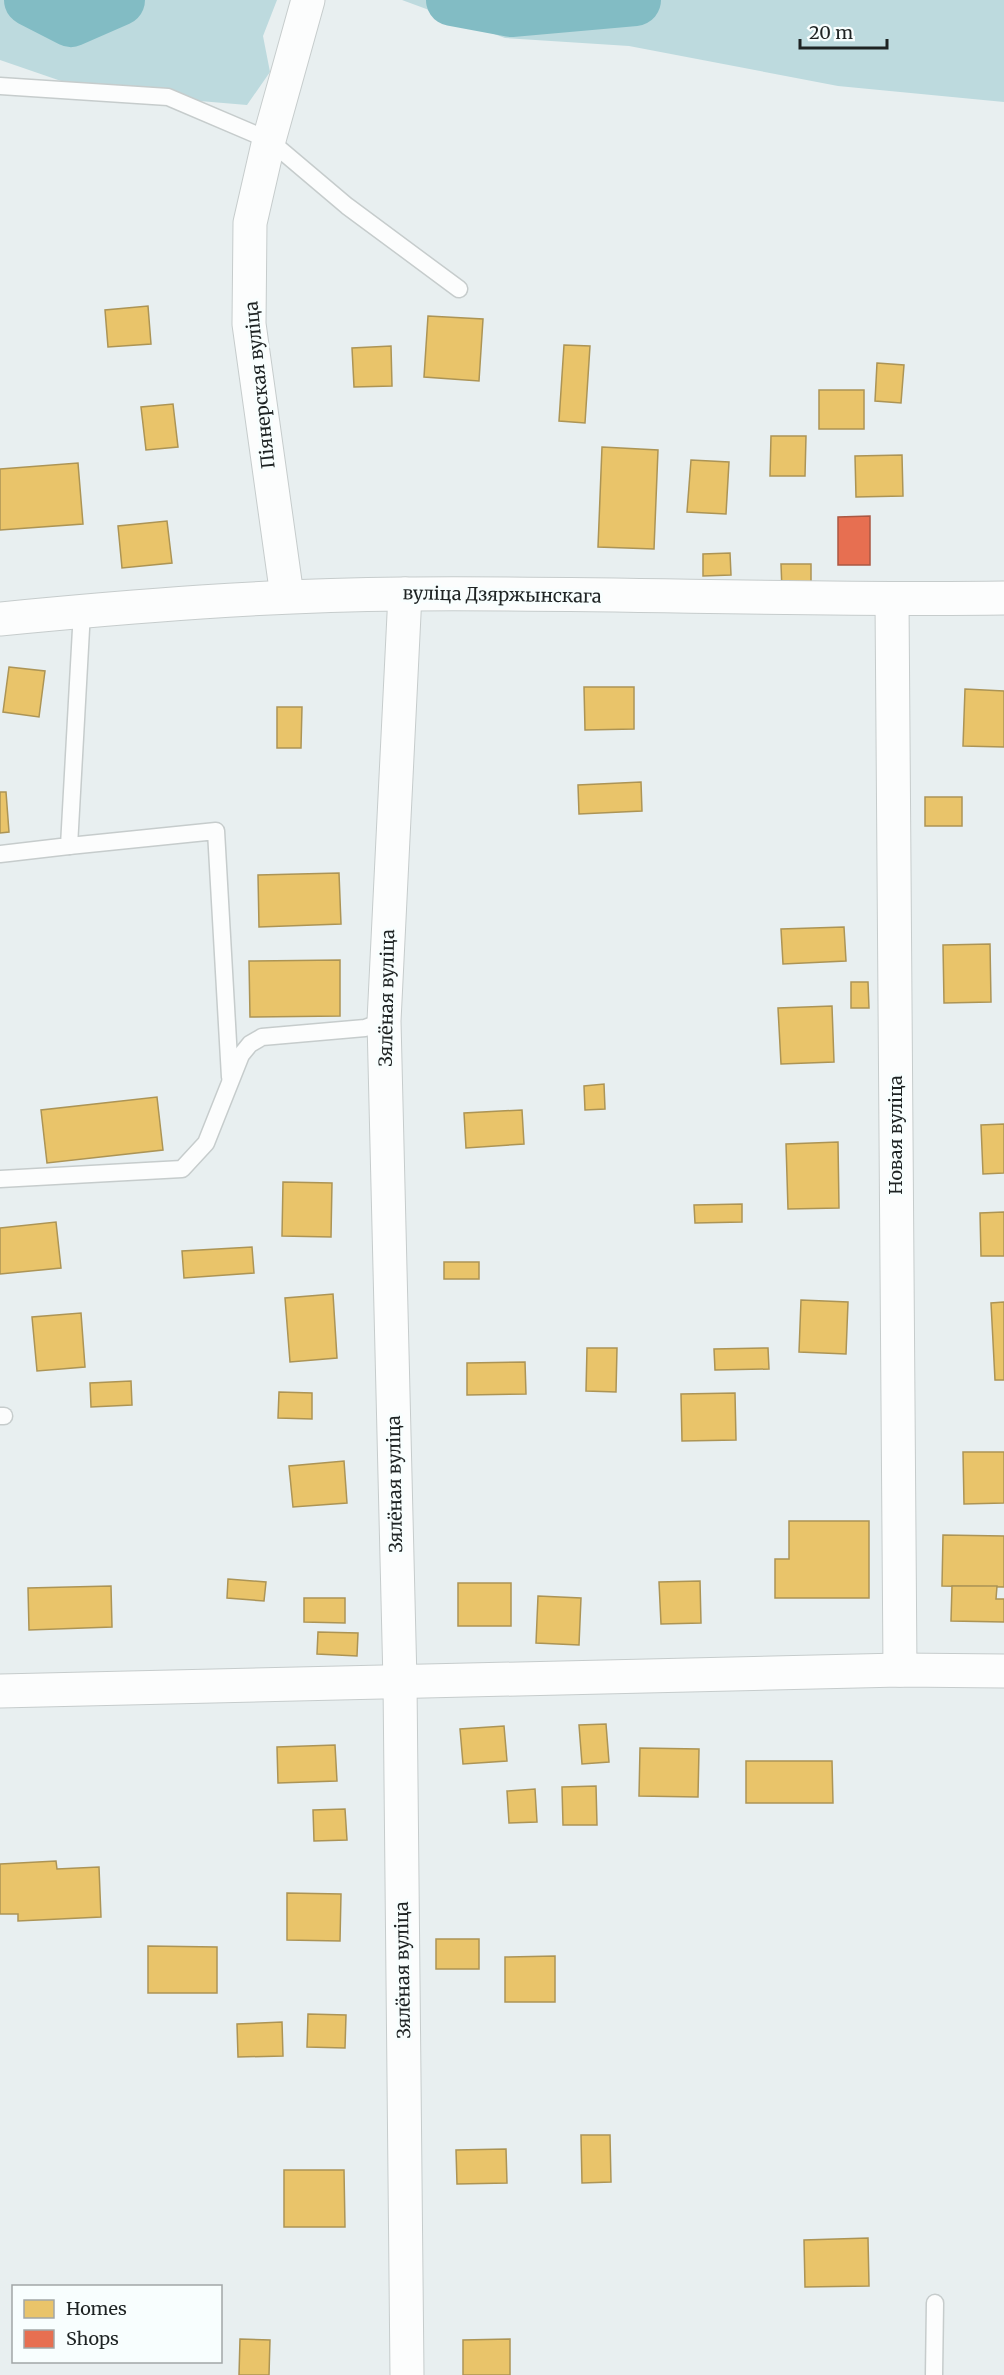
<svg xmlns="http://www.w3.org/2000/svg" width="1004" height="2375" viewBox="0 0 1004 2375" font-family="Merriweather,serif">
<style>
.green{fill:#bddade}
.homes{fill:#e9c46a;stroke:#ac9455;stroke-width:1.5}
.shops{fill:#e76f51;stroke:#ab5843;stroke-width:1.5}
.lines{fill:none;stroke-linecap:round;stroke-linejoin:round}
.river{stroke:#82bcc4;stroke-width:52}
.service-casing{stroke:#c6cccc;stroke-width:19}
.minor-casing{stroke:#c6cccc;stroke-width:35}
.tertiary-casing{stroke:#c6cccc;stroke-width:35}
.service{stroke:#fcfdfd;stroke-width:16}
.minor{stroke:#fcfdfd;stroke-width:33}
.tertiary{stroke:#fcfdfd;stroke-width:33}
.labels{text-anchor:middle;stroke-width:6;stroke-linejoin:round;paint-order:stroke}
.street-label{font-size:18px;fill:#1e2323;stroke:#f8fefe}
</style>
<rect width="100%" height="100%" fill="#e8eff0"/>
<g class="green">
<polygon points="0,0 277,0 263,36 270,72 247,105 93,92 0,60"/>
<polygon points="402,0 1004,0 1004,102 838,86 629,46 505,38"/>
</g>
<g class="homes">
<polygon points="148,306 151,344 108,347 105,310"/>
<polygon points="428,316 483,319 479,381 424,377"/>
<polygon points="564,345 590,346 585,423 559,421"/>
<polygon points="391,346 392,386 354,387 352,348"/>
<polygon points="877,363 904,365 901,403 875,401"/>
<rect x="819" y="390" width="45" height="39"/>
<polygon points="173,404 178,447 146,450 141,407"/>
<polygon points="771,436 806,436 805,476 770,476"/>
<polygon points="602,447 658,450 654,549 598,547"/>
<polygon points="902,455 903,496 856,497 855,456"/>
<polygon points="691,460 729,462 726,514 687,512"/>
<polygon points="78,463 83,524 0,530 0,469"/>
<polygon points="167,521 172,563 122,568 118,526"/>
<polygon points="730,553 731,575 703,576 703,554"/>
<polygon points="781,564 811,564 811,589 782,590"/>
<polygon points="9,667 45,671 39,717 3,712"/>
<polygon points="584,687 634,687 634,729 585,730"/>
<polygon points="965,689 1004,691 1004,747 963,746"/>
<polygon points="277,707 302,707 301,748 277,748"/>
<polygon points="641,782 642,811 579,814 578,785"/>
<polygon points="0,792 6,792 9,832 0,833"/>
<rect x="925" y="797" width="37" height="29"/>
<polygon points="339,873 341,924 259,927 258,875"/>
<polygon points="844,927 846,961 783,964 781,929"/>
<polygon points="990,944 991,1002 944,1003 943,945"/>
<polygon points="340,960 340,1016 250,1017 249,961"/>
<polygon points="851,982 868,982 869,1008 851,1008"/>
<polygon points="832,1006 834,1062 781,1064 778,1008"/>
<polygon points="604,1084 605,1109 585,1110 584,1086"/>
<polygon points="157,1097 163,1150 47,1163 41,1110"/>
<polygon points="522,1110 524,1144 466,1148 464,1113"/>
<polygon points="1004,1124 1004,1173 983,1174 981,1125"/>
<polygon points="838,1142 839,1208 788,1209 786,1144"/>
<polygon points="283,1182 332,1183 331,1237 282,1236"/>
<polygon points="742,1204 742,1222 695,1223 694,1205"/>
<polygon points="1004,1212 1004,1256 981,1256 980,1213"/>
<polygon points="56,1222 61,1268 0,1274 0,1228"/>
<polygon points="252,1247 254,1273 184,1278 182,1251"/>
<rect x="444" y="1262" width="35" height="17"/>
<polygon points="333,1294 337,1358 290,1362 285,1298"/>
<polygon points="801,1300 848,1302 846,1354 799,1352"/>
<polygon points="1004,1302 1004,1380 995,1380 991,1303"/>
<polygon points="81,1313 85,1367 37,1371 32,1317"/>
<polygon points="587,1348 617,1348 616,1392 586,1391"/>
<polygon points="768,1348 769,1369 715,1370 714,1349"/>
<polygon points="525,1362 526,1394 467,1395 467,1363"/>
<polygon points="131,1381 132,1405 91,1407 90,1383"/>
<polygon points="279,1392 312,1393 312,1419 278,1418"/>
<polygon points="735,1393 736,1440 682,1441 681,1394"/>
<polygon points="963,1452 1004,1452 1004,1503 964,1504"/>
<polygon points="344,1461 347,1503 293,1507 289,1466"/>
<polygon points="789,1521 869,1521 869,1598 775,1598 775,1559 789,1559"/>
<polygon points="943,1535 1004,1536 1004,1587 942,1586"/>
<polygon points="228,1579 266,1582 264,1601 227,1598"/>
<polygon points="700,1581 701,1623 661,1624 659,1582"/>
<rect x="458" y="1583" width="53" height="43"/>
<polygon points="111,1586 112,1627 29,1630 28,1588"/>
<polygon points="952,1586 997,1586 996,1599 1004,1599 1004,1622 951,1621"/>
<polygon points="538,1596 581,1598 579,1645 536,1643"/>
<polygon points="304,1598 345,1598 345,1623 304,1622"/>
<polygon points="318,1632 358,1633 357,1656 317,1654"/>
<polygon points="606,1724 609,1762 582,1764 579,1725"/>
<polygon points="504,1726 507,1761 463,1764 460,1729"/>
<polygon points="335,1745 337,1781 278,1783 277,1747"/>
<polygon points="640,1748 699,1749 698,1797 639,1796"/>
<polygon points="746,1761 832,1761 833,1803 746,1803"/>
<polygon points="596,1786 597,1825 563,1825 562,1787"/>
<polygon points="535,1789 537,1822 509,1823 507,1791"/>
<polygon points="345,1809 347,1840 314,1841 313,1810"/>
<polygon points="56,1861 57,1869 99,1867 101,1917 18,1921 18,1914 0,1914 0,1864"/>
<polygon points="287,1893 341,1894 340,1941 287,1940"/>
<rect x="436" y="1939" width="43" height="30"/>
<polygon points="148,1946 217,1947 217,1993 148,1993"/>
<polygon points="555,1956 555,2002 505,2002 505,1957"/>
<polygon points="308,2014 346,2015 345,2048 307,2047"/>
<polygon points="282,2022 283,2056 238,2057 237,2024"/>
<polygon points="581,2135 610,2135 611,2182 582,2183"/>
<polygon points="506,2149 507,2183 457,2184 456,2150"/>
<polygon points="284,2170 344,2170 345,2227 284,2227"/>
<polygon points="868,2238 869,2286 805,2287 804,2240"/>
<polygon points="240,2339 270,2340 269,2375 239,2375"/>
<polygon points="510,2339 510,2375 463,2375 463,2340"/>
</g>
<polygon class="shops" points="870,516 870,565 838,565 838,517"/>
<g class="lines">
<g class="river">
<polyline points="30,0 71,21 119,0"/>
<polyline points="452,0 511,11 635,0"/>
</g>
<defs>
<g id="service">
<polyline points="0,86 168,97 269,140 347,206 459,289"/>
<polyline points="69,846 216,831 230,1077"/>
<polyline points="0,854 69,846 82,611"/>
<polyline points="0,1179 182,1169 206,1143 241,1055 250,1044 262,1037 365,1028 384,1021"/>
<polyline points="0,1416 4,1416"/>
<polyline points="934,2375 935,2303"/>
</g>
<g id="minor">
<polyline points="405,594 384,1021 400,1682 407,2375"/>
<polyline points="287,596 249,324 250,223 269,140 308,0"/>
<polyline points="892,600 900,1670"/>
<polyline points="0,1691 900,1670 1004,1671"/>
</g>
<path id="tertiary" d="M0,619C134,606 268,595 403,594C603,592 804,601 1004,598"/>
</defs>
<use href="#service" class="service-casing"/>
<use href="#minor" class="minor-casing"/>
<use href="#tertiary" class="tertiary-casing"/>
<use href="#service" class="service"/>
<use href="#minor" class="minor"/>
<use href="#tertiary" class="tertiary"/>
</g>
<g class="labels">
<g class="street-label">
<text transform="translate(260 385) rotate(-96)" y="6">Піянерская вуліца</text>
<text transform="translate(502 595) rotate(1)" y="6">вуліца Дзяржынскага</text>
<text transform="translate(387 998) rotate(-89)" y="6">Зялёная вуліца</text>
<text transform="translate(896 1135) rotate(-90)" y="6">Новая вуліца</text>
<text transform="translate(395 1484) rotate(-91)" y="6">Зялёная вуліца</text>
<text transform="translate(403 1970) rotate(-91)" y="6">Зялёная вуліца</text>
</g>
</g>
<rect x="12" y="2285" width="210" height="78" fill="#f8fefe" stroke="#a1a6a6" stroke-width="1.5"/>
<rect x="24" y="2300" width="30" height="18" fill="#e9c46a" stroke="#a1a6a6" stroke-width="1.5"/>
<text x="66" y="2315" font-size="18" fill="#1e2323">Homes</text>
<rect x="24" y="2330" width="30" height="18" fill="#e76f51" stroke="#a1a6a6" stroke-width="1.5"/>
<text x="66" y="2345" font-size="18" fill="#1e2323">Shops</text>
<path d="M800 39v9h87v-9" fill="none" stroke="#1e2323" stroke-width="3"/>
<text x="809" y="39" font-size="18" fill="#1e2323" stroke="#f8fefe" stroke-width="4.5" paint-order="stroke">20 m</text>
</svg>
